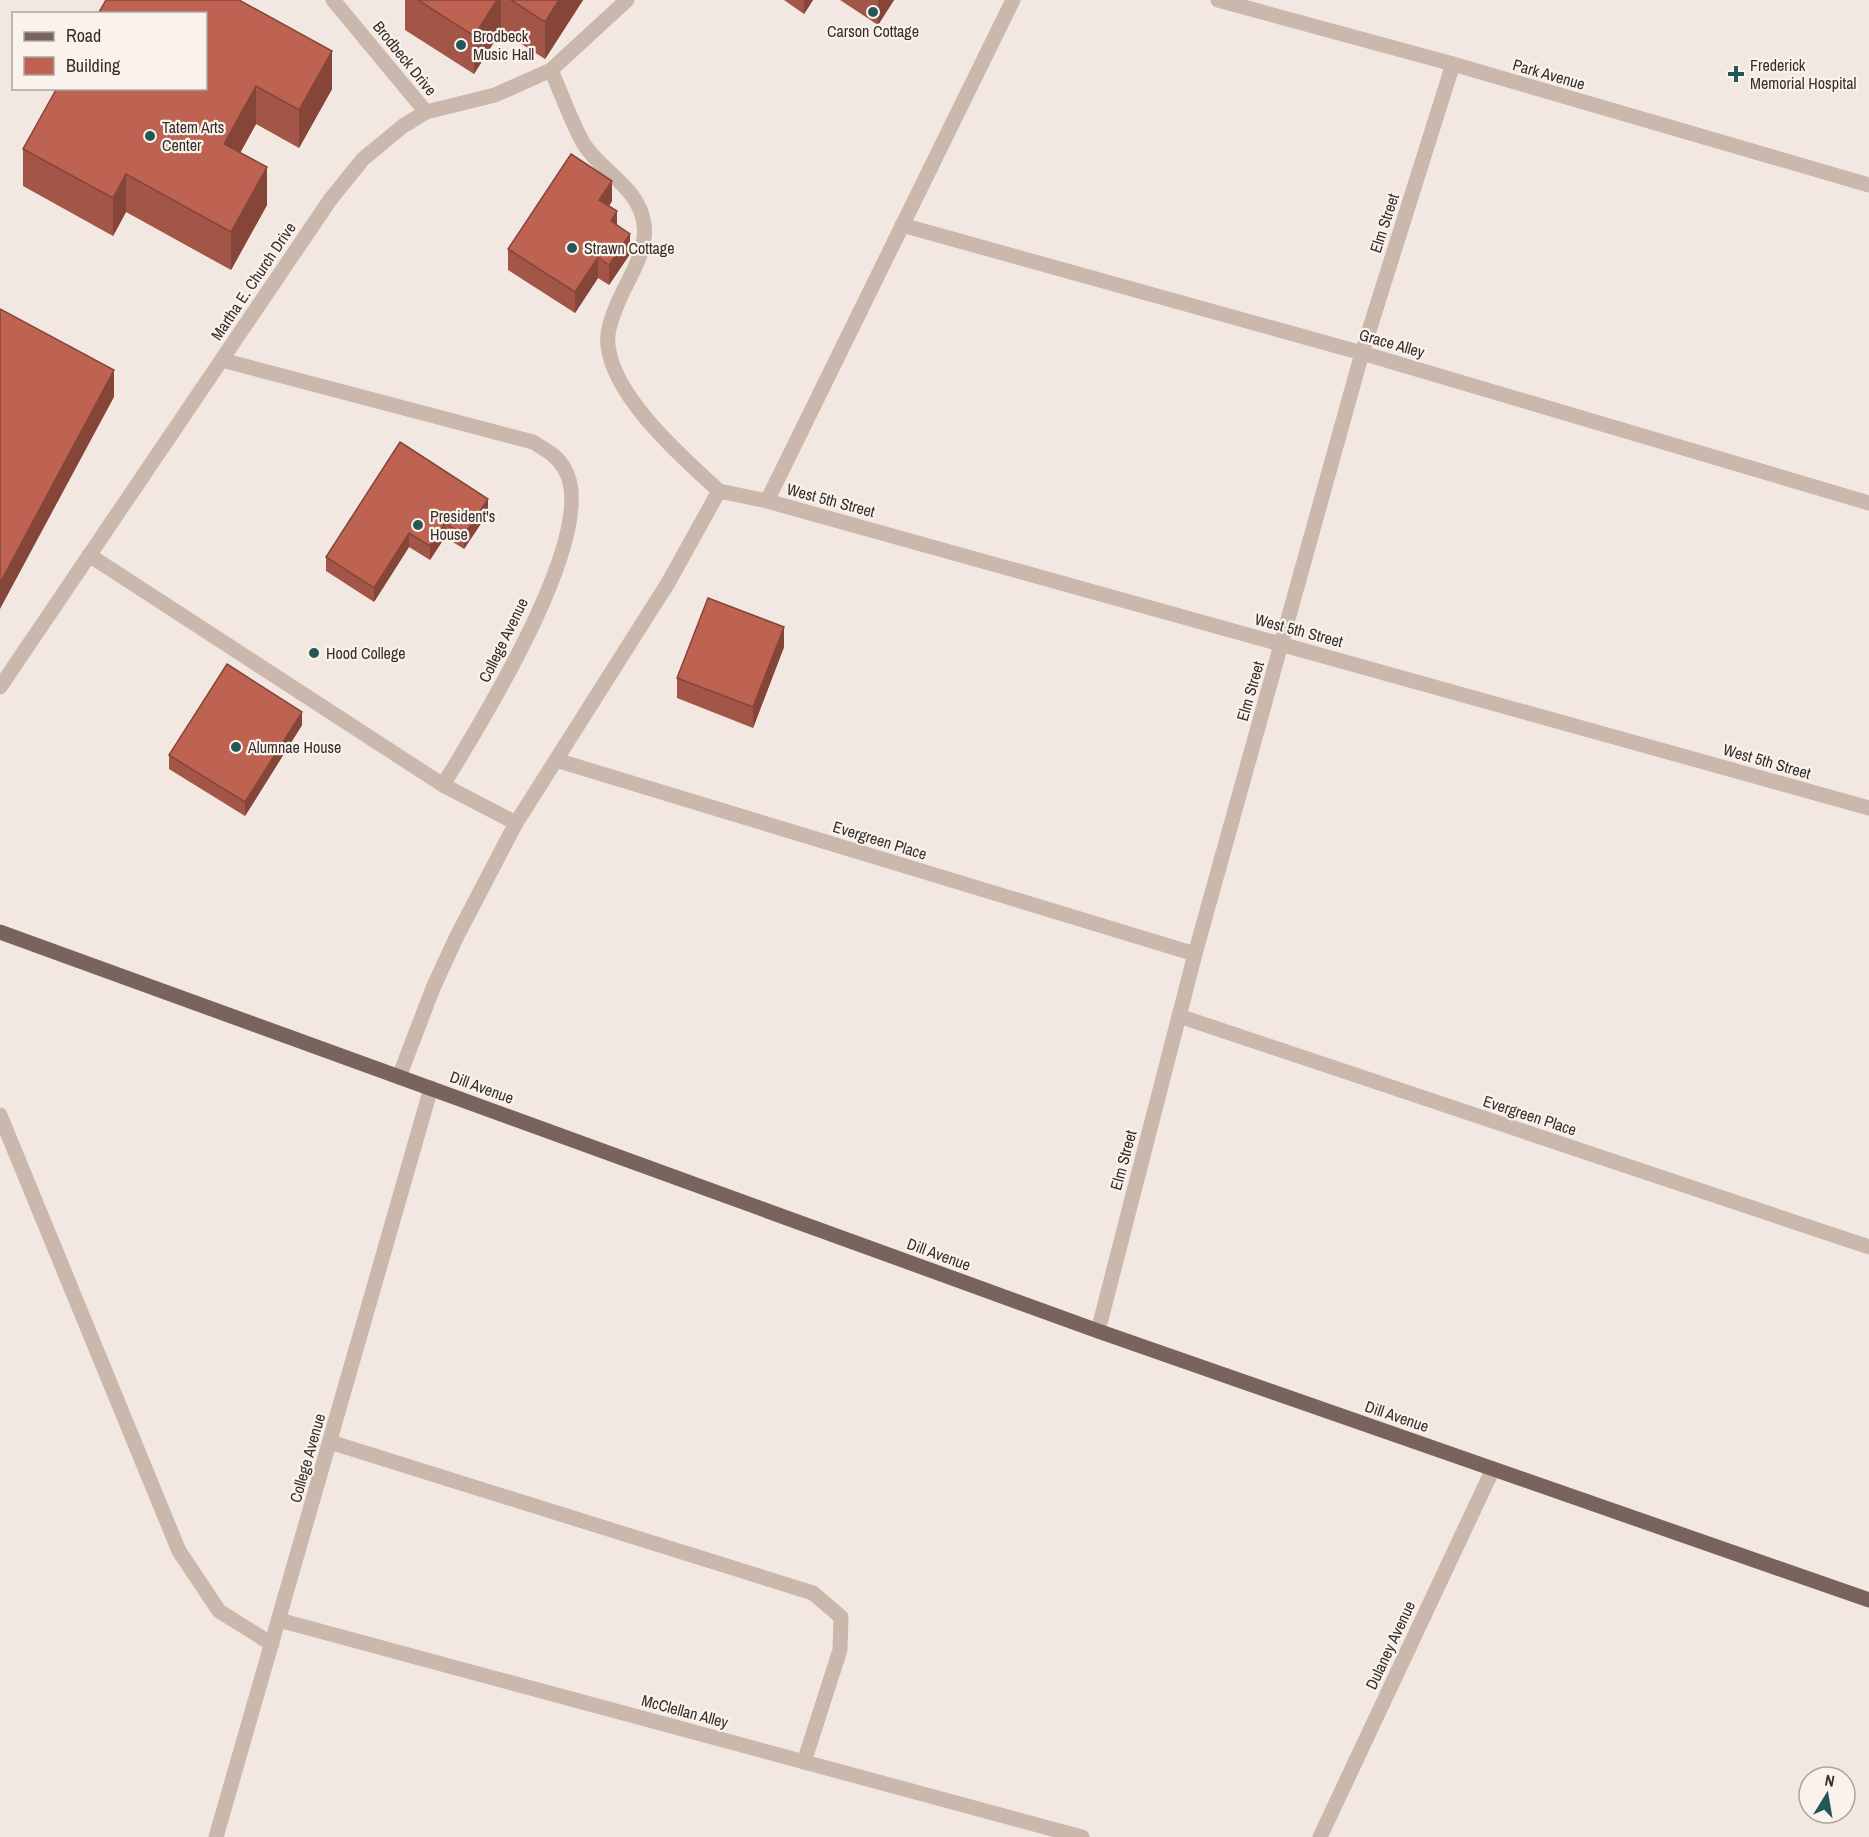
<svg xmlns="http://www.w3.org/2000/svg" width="1869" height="1837" viewBox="0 0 1869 1837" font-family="'Archivo Narrow',sans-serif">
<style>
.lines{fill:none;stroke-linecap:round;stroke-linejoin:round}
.minor{stroke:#cab8ad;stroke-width:15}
.major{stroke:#79645d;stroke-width:15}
.wall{fill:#a35547}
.shaded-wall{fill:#854539}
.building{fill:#be6352;stroke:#854539;stroke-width:1.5}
.poi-dot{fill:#235857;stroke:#faf3ed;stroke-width:2}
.labels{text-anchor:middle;stroke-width:4.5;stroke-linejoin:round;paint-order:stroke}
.poi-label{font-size:16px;fill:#382e2b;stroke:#faf3ed;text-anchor:start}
.street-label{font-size:16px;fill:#382e2b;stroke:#faf3ed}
</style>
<rect width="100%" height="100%" fill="#f2e8e1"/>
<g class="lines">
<g class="minor">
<polyline points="333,0 426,112"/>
<polyline points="1218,0 1453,64 1869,185"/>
<path d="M551,70C561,93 570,118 582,141C599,171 639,186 644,224C648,253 627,279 617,305C612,317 606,332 608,345C613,397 682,457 719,491"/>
<polyline points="902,225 1362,353 1869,503"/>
<path d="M222,360L533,442C544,449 557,455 564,468C603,529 478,728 443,785"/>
<polyline points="719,491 767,501 1869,808"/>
<polyline points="767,501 1013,0"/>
<polyline points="89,555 443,785 516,823"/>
<polyline points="0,687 330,200 363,159 403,126 426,112 495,95 551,70 627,0"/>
<polyline points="556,760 1195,954"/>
<polyline points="1179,1016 1869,1247"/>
<polyline points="399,1077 433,988 457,936 516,823 668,583 719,491"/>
<polyline points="0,1115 179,1551 219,1611 272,1644"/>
<polyline points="1098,1331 1195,954 1362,353 1453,64"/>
<polyline points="330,1442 813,1593 841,1617 840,1650 804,1762"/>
<polyline points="279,1620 1082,1837"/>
<polyline points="216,1837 431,1088"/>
<polyline points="1320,1837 1493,1469"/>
</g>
<polyline class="major" points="0,932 1098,1331 1869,1600"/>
</g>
<g class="wall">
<polygon points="241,0 241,1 332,89 299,148 256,124 240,153 267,205 231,270 126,212 113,236 23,186 23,149"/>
<polygon points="405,0 583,0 545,59 501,31 474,74 405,30"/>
<polygon points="784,0 813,0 804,14"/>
<polygon points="840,0 894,0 878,25"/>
<polygon points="612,201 609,206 630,254 609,285 598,278 575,313 508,270 508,249"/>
<polygon points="400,442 488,513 464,549 445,537 430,560 409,547 374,602 326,571 326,557"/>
<polygon points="784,647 753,728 677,698 677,678"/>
<polygon points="302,725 245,816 169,769 169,755"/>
</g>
<g class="shaded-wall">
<polygon points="497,0 501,0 501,31 474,74 474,36"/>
<polygon points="559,0 583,0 545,59 545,22"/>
<polygon points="804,0 813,0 804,14"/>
<polygon points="878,0 894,0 878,25"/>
<polygon points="332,51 332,89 299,148 299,110"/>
<polygon points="256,86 256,124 224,182 224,144"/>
<polygon points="267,167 267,205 231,270 231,232"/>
<polygon points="126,174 126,212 113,236 113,198"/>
<polygon points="612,181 612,201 599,221 599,200"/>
<polygon points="617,211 617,232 611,221"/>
<polygon points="630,234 630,254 609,285 609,265"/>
<polygon points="598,257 598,278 575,313 575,292"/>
<polygon points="114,370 114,397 0,609 0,583"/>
<polygon points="488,499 488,513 464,549 464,535"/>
<polygon points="445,523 445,537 430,560 430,546"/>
<polygon points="409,533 409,547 374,602 374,588"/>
<polygon points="784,627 784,647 753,728 753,707"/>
<polygon points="302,712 302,725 245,816 245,802"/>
</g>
<g class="building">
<polygon points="106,0 239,0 332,51 299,110 256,86 224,144 267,167 231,232 126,174 113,198 23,149 57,88 206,88 206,14 98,14"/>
<polygon points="418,0 497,0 474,36"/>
<polygon points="511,0 559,0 545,22"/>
<polygon points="571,154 612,181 599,200 617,211 611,221 630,234 609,265 598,257 575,292 508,249"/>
<polygon points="0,309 114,370 0,583"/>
<polygon points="400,442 488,499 464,535 445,523 430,546 409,533 374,588 326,557"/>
<polygon points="708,598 784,627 753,707 677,678"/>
<polygon points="227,664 302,712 245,802 169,755"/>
</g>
<g class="poi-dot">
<circle cx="873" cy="12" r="6"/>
<circle cx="461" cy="45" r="6"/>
<path d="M1733 65h6v6h6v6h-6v6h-6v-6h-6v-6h6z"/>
<circle cx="150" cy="136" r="6"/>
<circle cx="572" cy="248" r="6"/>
<circle cx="418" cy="525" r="6"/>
<circle cx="314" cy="653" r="6"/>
<circle cx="236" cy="747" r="6"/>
</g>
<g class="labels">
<g class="poi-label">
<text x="873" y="37" text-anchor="middle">Carson Cottage</text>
<text x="473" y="42">Brodbeck<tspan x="473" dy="18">Music Hall</tspan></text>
<text x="1750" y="71">Frederick<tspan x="1750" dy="18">Memorial Hospital</tspan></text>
<text x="162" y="133">Tatem Arts<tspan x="162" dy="18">Center</tspan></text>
<text x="584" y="254">Strawn Cottage</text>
<text x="430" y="522">President's<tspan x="430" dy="18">House</tspan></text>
<text x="326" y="659">Hood College</text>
<text x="248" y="753">Alumnae House</text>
</g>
<g class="street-label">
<text transform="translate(405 58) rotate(51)" y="6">Brodbeck Drive</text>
<text transform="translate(1549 74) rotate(16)" y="6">Park Avenue</text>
<text transform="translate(1384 223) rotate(-72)" y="6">Elm Street</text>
<text transform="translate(253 281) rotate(-56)" y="6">Martha E. Church Drive</text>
<text transform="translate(1392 343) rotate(16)" y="6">Grace Alley</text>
<text transform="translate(831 500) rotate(15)" y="6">West 5th Street</text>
<text transform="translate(1299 630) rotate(15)" y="6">West 5th Street</text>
<text transform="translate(503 640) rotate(-64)" y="6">College Avenue</text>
<text transform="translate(1250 691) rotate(-74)" y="6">Elm Street</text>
<text transform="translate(1767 761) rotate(16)" y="6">West 5th Street</text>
<text transform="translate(880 840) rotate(17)" y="6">Evergreen Place</text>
<text transform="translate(482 1087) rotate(20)" y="6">Dill Avenue</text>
<text transform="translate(1530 1115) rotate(18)" y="6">Evergreen Place</text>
<text transform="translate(1123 1160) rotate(-75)" y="6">Elm Street</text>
<text transform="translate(939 1254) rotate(20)" y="6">Dill Avenue</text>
<text transform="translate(1397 1416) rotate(19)" y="6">Dill Avenue</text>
<text transform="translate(307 1458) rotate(-74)" y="6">College Avenue</text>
<text transform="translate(1390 1645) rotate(-65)" y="6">Dulaney Avenue</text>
<text transform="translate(685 1711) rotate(15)" y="6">McClellan Alley</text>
</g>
</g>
<rect x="12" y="12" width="195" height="78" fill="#faf3ed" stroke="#aca49f" stroke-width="1.5"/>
<rect x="24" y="32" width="30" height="9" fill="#79645d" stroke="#aca49f" stroke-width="1.5"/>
<text x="66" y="42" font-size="18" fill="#382e2b">Road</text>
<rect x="24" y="57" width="30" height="18" fill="#be6352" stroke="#aca49f" stroke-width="1.5"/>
<text x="66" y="72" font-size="18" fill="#382e2b">Building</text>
<g transform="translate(1827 1795) rotate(11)"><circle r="28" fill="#faf3ed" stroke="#aca49f" stroke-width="1.5"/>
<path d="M0-4.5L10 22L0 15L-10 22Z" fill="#235857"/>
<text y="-9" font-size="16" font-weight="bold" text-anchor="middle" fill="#382e2b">N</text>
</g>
</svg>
